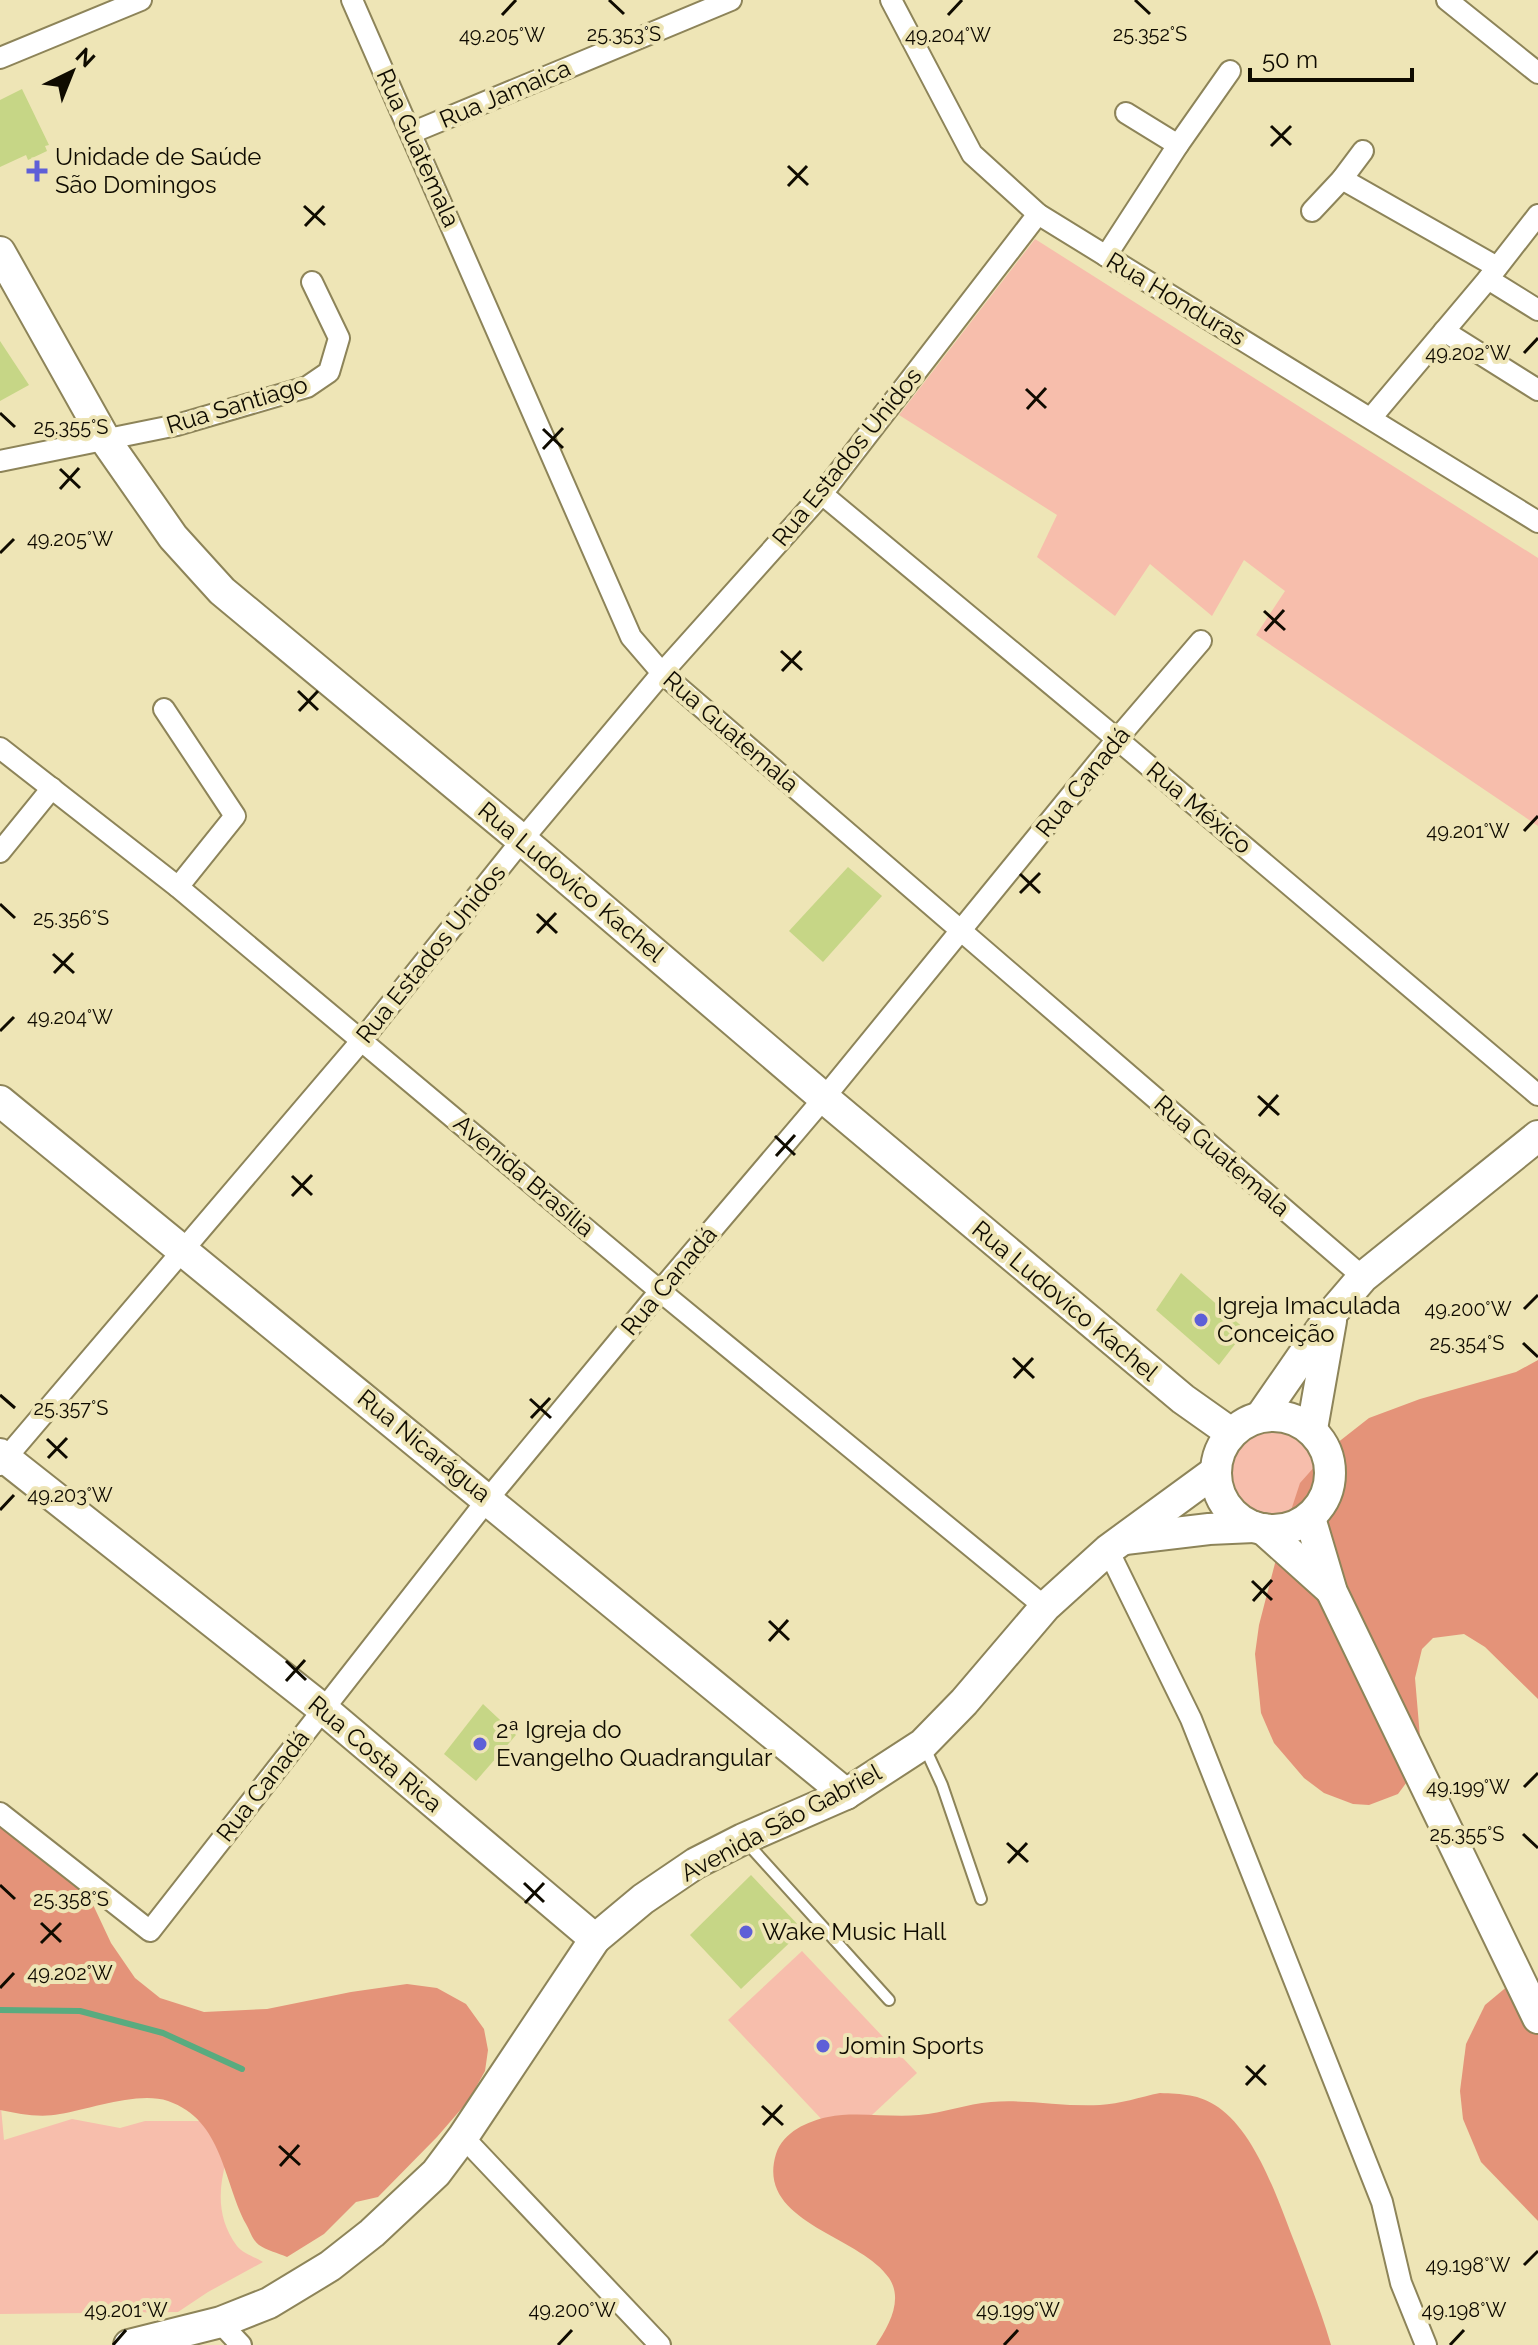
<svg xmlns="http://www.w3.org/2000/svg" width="1538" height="2345" viewBox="0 0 1538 2345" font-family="Raleway,sans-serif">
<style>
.green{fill:#f7beac}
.forest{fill:#e49379}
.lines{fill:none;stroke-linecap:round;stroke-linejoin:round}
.stream{stroke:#59ab7f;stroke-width:6}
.building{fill:#c6d686}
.lane-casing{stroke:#8d8459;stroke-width:14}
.street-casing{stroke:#8d8459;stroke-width:24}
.secondary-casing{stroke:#8d8459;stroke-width:34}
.lane{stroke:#fff;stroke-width:10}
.street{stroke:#fff;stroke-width:20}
.secondary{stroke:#fff;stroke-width:30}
.ticks{fill:none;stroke:#0f0b00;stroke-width:3}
.poi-dot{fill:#5e5fd7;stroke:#eee5b6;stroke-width:3}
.labels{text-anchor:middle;stroke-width:8;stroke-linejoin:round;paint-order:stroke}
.street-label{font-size:24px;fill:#0f0b00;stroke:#eee5b6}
.poi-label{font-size:24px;fill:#0f0b00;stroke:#eee5b6;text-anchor:start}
.ticks-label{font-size:20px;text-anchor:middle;fill:#0f0b00;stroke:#eee5b6;stroke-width:8;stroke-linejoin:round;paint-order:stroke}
</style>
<rect width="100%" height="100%" fill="#eee5b6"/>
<g class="green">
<polygon points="1035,239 1538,558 1538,826 1256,635 1285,591 1244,560 1212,616 1150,564 1115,616 1037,557 1057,515 899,415"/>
<path d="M1270,1422C1303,1426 1318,1439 1324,1472L1289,1520C1279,1521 1268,1523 1258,1520C1221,1509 1212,1457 1241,1434C1250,1427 1259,1425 1270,1422Z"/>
<polygon points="802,1951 917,2073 843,2142 728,2020"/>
<path d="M0,2097L4,2140L72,2119L120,2128L145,2121H213L237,2125C224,2167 208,2206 237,2246C242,2253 255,2257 263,2262L208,2292L178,2312L0,2314Z"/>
</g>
<g class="forest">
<polygon points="1538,1360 1538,1699 1485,1647 1464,1634 1433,1638 1422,1649 1415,1678 1421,1749 1415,1771 1398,1794 1369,1805 1353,1804 1324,1793 1304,1778 1274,1743 1261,1713 1255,1654 1259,1625 1280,1544 1300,1483 1332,1447 1369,1418 1420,1399 1516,1372"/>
<path d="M0,1827L33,1834L80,1877L111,1943L135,1978L160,1998L204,2012L267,2009L351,1992L407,1984L437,1988L466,2004L484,2029L488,2050L485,2071L469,2100L437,2137L378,2197L356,2202L324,2234L287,2257C278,2253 266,2250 259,2245C253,2241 250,2231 246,2224C223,2181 223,2120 168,2101C138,2091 91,2109 60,2114C40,2118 20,2114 0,2110Z"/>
<polygon points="1538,1982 1538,2221 1481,2162 1463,2119 1460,2091 1466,2044 1485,2005 1509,1985"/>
<path d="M1160,2093C1182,2094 1199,2094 1218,2107C1257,2134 1279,2203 1296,2246C1308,2278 1321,2311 1331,2345H876C888,2327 904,2300 889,2278C860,2235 755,2223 776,2154C783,2132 808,2121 828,2117C856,2111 890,2118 919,2115C943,2113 967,2104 991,2102C1027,2099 1064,2107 1100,2105C1120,2104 1140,2097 1160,2093Z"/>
</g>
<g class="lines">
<polyline class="stream" points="0,2010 80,2011 163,2033 242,2069"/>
</g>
<g class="building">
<polygon points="22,89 49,145 45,146 47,151 28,160 26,155 0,167 0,100"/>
<polygon points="0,341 29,385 0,401"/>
<polygon points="848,867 882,896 823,962 789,931"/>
<polygon points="1181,1273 1246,1330 1219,1365 1156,1310"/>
<polygon points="483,1704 516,1735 476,1781 444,1754"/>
<polygon points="751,1875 803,1930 741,1989 690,1935"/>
</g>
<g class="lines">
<defs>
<g id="lane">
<polyline points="925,1748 942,1785 981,1899"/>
<polyline points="747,1843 889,2000"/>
</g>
<g id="street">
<polyline points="352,0 631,637 662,673 1363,1277"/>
<polyline points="891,0 972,154 1038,214 1538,522"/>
<polyline points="1447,0 1538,73"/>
<polyline points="0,58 141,0"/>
<polyline points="1126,113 1178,145"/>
<polyline points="411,133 731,0"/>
<polyline points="1342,179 1497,267"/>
<polyline points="1312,211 1342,179 1363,151"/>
<polyline points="1106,256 1178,145 1230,71"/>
<polyline points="1488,279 1538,310"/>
<polyline points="1444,331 1538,390"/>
<polyline points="1371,418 1488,279 1538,215"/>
<polyline points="0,461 177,425 307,387 329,372 339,338 312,282"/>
<polyline points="822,494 1117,739 1538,1095"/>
<polyline points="164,709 235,816 178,887"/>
<polyline points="0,748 178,887 660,1291 1045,1607"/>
<polyline points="0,852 52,788"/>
<polyline points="0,1465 362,1040 522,840 662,673 822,494 1038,214"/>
<polyline points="1108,1550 1191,1719 1382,2202 1401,2283 1426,2345"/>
<polyline points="0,1813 150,1931 488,1499 660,1291 824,1098 1117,739 1201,641"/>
<polyline points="463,2137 660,2345"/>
<polyline points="226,2329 241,2345"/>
</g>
<g id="secondary">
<polyline points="0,252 106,441 173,537 222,591 522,840 824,1098 1183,1399 1231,1433"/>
<polyline points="0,1101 846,1794"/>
<circle cx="1273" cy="1473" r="57"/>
<polyline points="1261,1416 1333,1312 1363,1277 1538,1136"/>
<polyline points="1312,1429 1331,1321"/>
<polyline points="0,1454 323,1709 595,1939"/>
<polyline points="1310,1518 1332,1592 1538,2018"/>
<polyline points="1263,1529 1331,1590"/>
<polyline points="1125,1539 1209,1529 1254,1527"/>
<polyline points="129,2345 221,2322 269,2303 330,2266 372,2233 436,2173 463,2137 595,1939 643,1899 696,1863 743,1839 846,1794 923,1744 964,1702 1045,1607 1108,1550 1216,1471"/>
</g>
</defs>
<use href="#lane" class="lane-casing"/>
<use href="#street" class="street-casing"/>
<use href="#secondary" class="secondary-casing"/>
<use href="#lane" class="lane"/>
<use href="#street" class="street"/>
<use href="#secondary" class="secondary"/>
</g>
<path class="ticks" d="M609,0L624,14M1135,0L1150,14M502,15L516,0M948,15L962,0M1271,126L1291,145M1271,146L1291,126M788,166L808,185M788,186L807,166M304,206L325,225M305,226L324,206M1524,353L1538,338M1026,389L1046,408M1027,409L1046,388M0,413L15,427M543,429L563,448M543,449L563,428M60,469L80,488M60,489L79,468M0,553L14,539M1264,611L1285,630M1265,631L1284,610M781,651L802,670M782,671L801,651M298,691L318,710M299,711L318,691M1524,831L1538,816M1020,874L1040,893M1020,893L1040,873M0,904L15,918M537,914L557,933M537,933L556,913M53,954L74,973M54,973L73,953M0,1031L14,1017M1258,1096L1279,1115M1259,1116L1278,1095M775,1136L795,1155M776,1156L795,1135M292,1176L312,1195M292,1196L312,1175M1524,1309L1538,1295M1523,1343L1538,1357M1013,1358L1034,1378M1014,1378L1033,1358M0,1395L15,1408M530,1399L551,1418M531,1418L550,1398M47,1439L67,1458M48,1458L67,1438M0,1510L14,1495M1252,1581L1272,1600M1253,1601L1272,1580M769,1621L789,1640M769,1641L788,1620M286,1661L306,1680M286,1681L305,1660M1524,1787L1538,1773M1523,1834L1538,1848M1007,1843L1028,1862M1008,1863L1027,1843M524,1883L544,1902M0,1885L15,1899M525,1903L544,1883M41,1923L61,1942M41,1943L61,1923M0,1988L14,1973M1246,2066L1266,2085M1246,2085L1265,2065M762,2106L783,2125M763,2125L782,2105M279,2146L300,2165M280,2166L299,2145M1524,2265L1538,2251M113,2345L126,2330M558,2345L572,2330M1004,2345L1018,2330M1450,2345L1464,2330"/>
<g class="poi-dot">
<path d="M33 159h8v8h8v8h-8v8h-8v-8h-8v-8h8z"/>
<circle cx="1201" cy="1320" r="8"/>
<circle cx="480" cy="1744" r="8"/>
<circle cx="746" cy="1932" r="8"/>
<circle cx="823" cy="2046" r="8"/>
</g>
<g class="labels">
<g class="street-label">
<text transform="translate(505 94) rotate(-23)" y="8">Rua Jamaica</text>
<text transform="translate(418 148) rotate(66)" y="8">Rua Guatemala</text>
<text transform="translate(1176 299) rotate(31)" y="8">Rua Honduras</text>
<text transform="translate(237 405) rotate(-17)" y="8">Rua Santiago</text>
<text transform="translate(847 457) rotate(-51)" y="8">Rua Estados Unidos</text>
<text transform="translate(731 732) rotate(41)" y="8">Rua Guatemala</text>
<text transform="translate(1083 782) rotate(-51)" y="8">Rua Canadá</text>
<text transform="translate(1199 808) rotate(40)" y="8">Rua México</text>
<text transform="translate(571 882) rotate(40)" y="8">Rua Ludovico Kachel</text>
<text transform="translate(431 954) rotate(-51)" y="8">Rua Estados Unidos</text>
<text transform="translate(1222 1156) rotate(41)" y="8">Rua Guatemala</text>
<text transform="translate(524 1176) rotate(40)" y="8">Avenida Brasília</text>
<text transform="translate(669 1281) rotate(-50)" y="8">Rua Canadá</text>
<text transform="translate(1065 1301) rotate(40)" y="8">Rua Ludovico Kachel</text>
<text transform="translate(424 1446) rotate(39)" y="8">Rua Nicarágua</text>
<text transform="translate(375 1754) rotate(40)" y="8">Rua Costa Rica</text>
<text transform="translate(263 1786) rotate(-52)" y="8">Rua Canadá</text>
<text transform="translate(781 1823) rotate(-28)" y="8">Avenida São Gabriel</text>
</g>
<g class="poi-label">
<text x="55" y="165">Unidade de Saúde<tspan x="55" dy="28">São Domingos</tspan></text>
<text x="1217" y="1314">Igreja Imaculada<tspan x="1217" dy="28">Conceição</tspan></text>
<text x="496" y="1738">2ª Igreja do<tspan x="496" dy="28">Evangelho Quadrangular</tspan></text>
<text x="762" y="1940">Wake Music Hall</text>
<text x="839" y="2054">Jomin Sports</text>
</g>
</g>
<g class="ticks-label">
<text x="624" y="41">25.353°S</text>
<text x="1150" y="41">25.352°S</text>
<text x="502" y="42">49.205°W</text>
<text x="948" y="42">49.204°W</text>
<text x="1468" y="360">49.202°W</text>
<text x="71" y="434">25.355°S</text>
<text x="70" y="546">49.205°W</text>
<text x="1468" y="838">49.201°W</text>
<text x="71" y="925">25.356°S</text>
<text x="70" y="1024">49.204°W</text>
<text x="1468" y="1316">49.200°W</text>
<text x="1467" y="1350">25.354°S</text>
<text x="71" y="1415">25.357°S</text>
<text x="70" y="1502">49.203°W</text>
<text x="1468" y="1794">49.199°W</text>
<text x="1467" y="1841">25.355°S</text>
<text x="71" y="1906">25.358°S</text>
<text x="70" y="1980">49.202°W</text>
<text x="1468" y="2272">49.198°W</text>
<text x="126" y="2317">49.201°W</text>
<text x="572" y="2317">49.200°W</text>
<text x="1018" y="2317">49.199°W</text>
<text x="1464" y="2317">49.198°W</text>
</g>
<g transform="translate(72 72) rotate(43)" stroke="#eee5b6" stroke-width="6" paint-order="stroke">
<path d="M0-6L14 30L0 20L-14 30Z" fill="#0f0b00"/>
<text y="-12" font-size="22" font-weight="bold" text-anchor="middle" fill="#0f0b00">N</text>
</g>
<path d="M1250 68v12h162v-12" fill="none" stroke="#0f0b00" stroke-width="4"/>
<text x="1262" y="68" font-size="24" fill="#0f0b00" stroke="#eee5b6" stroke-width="6" paint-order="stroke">50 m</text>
</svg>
